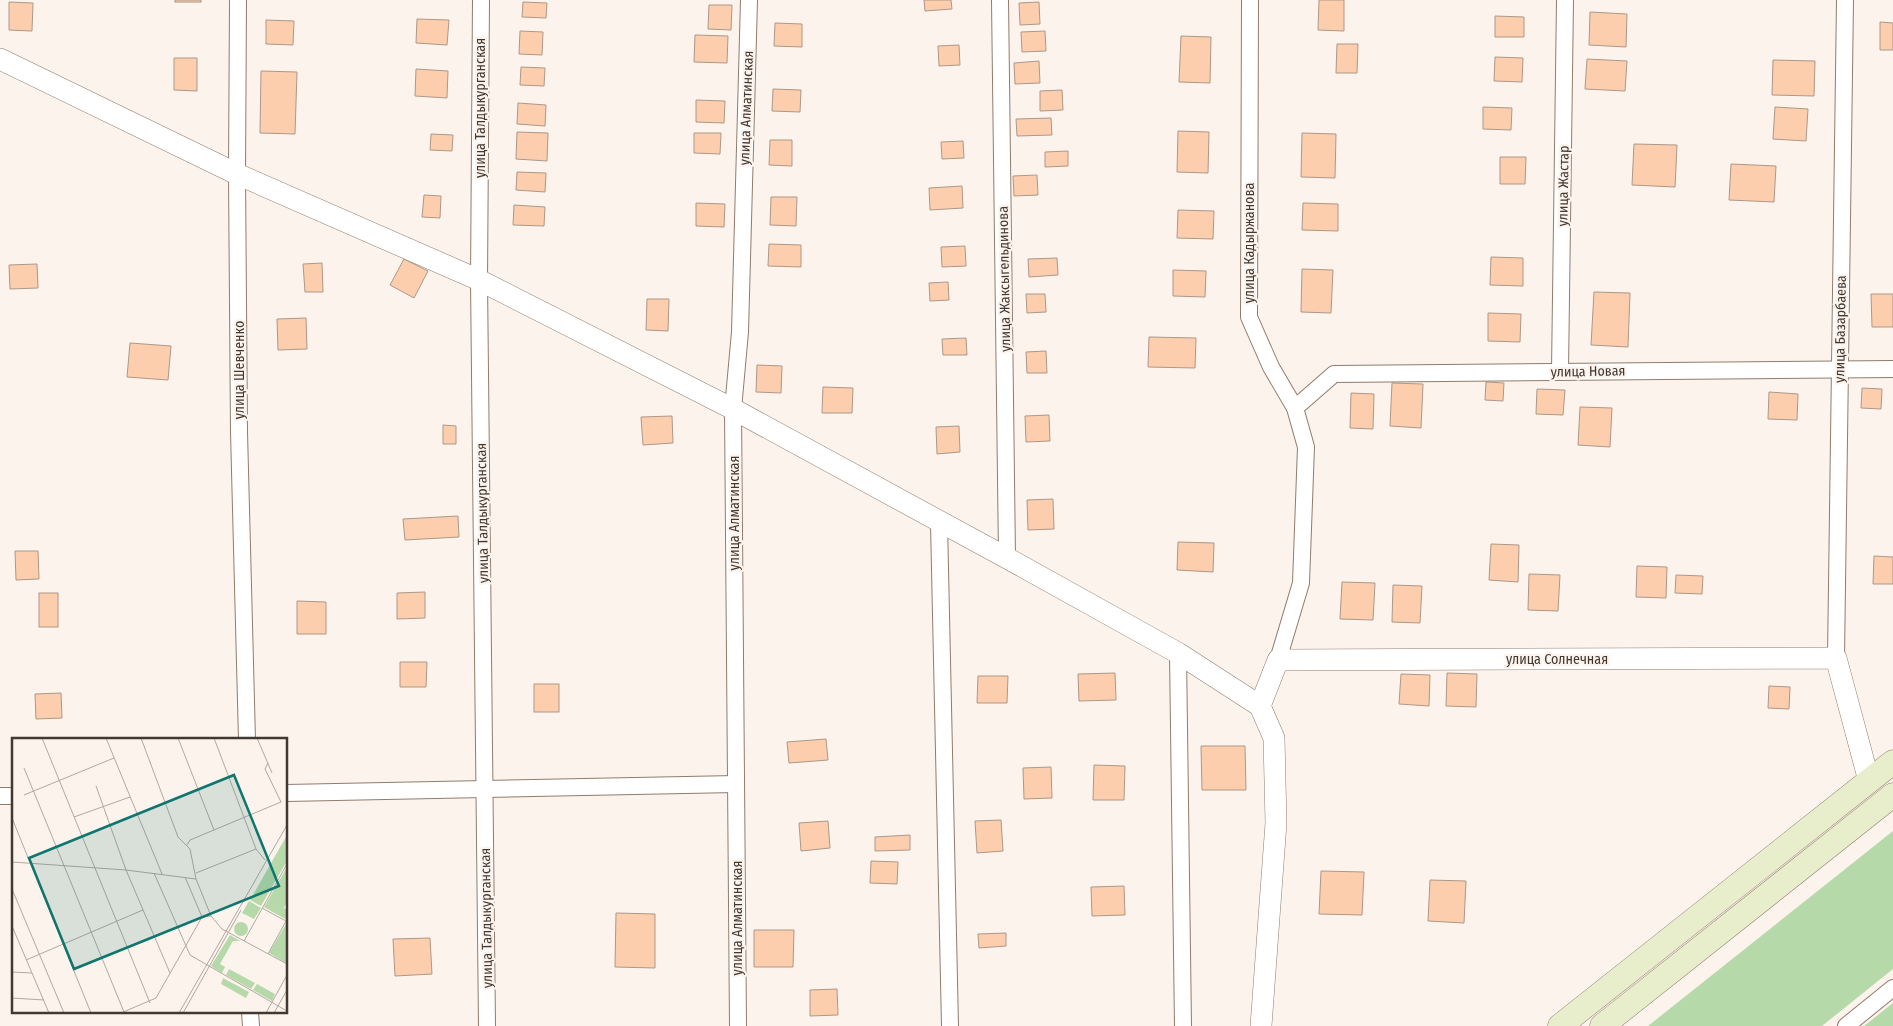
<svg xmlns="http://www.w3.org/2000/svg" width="1893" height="1026" viewBox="0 0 1893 1026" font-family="'Fira Sans Condensed',sans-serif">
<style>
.green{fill:#b6d9aa}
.building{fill:#fccead;stroke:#ad9888}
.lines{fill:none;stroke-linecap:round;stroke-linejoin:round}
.minor-casing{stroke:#907c6d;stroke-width:18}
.tertiary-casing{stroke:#907c6d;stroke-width:22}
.secondary-casing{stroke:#907c6d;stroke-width:25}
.minor{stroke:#fff;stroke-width:16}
.tertiary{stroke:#fff;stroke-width:21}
.secondary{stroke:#e8eecc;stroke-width:24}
.labels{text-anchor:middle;stroke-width:4.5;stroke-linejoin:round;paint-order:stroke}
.street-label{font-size:14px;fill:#413832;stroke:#fdf3ed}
.inset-road{fill:none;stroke:#b2a8a2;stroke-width:1}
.view{fill:#0f766e;fill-opacity:0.15;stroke:#0f766e;stroke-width:2.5}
.inset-edge{fill:none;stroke:#413832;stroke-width:2.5}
</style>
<rect width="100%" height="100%" fill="#fdf3ed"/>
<g class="green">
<polygon points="1893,831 1893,969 1822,1026 1648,1026"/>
<polygon points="1893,1003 1893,1026 1864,1026"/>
</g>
<g class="building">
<rect x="175" y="0" width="26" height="2"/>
<polygon points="924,0 951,0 952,9 925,11"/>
<polygon points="1319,0 1344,0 1344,31 1318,30"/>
<polygon points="9,2 33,3 32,31 9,30"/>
<polygon points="523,2 547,3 546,18 522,17"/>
<polygon points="1039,2 1040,24 1020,25 1019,3"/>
<polygon points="709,5 732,5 731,30 708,29"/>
<polygon points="1590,12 1627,14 1626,47 1589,45"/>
<polygon points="1495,16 1524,17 1524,37 1495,37"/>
<polygon points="417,19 449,20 447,45 416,43"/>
<polygon points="266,20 294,21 293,45 266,44"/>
<polygon points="1880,22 1893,23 1893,50 1880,50"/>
<polygon points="775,23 802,24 802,47 774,46"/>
<polygon points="520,31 543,32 542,55 519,54"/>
<polygon points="1045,31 1046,51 1022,52 1021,32"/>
<polygon points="695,35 728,36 727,63 694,62"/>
<polygon points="1181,36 1211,37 1210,83 1179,82"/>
<polygon points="1337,44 1358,44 1357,73 1336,73"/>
<polygon points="959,45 960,65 939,66 938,46"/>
<polygon points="1495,57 1523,58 1522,82 1494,81"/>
<polygon points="174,58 197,58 197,91 174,90"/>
<polygon points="1587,59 1627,61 1625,91 1585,89"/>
<polygon points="1773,60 1815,61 1814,96 1772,95"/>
<polygon points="1039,61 1040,83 1015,84 1014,63"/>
<polygon points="521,67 545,68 544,86 520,85"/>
<polygon points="416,69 448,71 447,98 415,96"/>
<polygon points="261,71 297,72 295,134 260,133"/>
<polygon points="773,89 801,90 800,112 772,111"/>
<polygon points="1062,90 1063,110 1040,111 1040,91"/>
<polygon points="696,100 725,101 724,123 696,122"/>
<polygon points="518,103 546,105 545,126 517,124"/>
<polygon points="1483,107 1512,108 1511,130 1483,129"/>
<polygon points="1775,107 1808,109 1806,141 1773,139"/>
<polygon points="1051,118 1052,135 1017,136 1016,119"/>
<polygon points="1178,131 1209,132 1208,173 1177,172"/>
<polygon points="517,132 548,133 547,161 516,159"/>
<polygon points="694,133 721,133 720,154 694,153"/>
<polygon points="1302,133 1336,134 1335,178 1301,177"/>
<polygon points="431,134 453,135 452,151 430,150"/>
<polygon points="770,140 792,140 792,166 769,165"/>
<polygon points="963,141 964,158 942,159 941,142"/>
<polygon points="1634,144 1677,145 1675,187 1632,185"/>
<polygon points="1068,151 1068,166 1045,167 1045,152"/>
<polygon points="1500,157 1526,157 1525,184 1500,184"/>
<polygon points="1731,164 1776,166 1774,202 1729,200"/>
<polygon points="517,172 546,173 545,192 516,190"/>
<polygon points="1037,175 1038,195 1014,196 1013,176"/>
<polygon points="962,186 963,208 930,210 929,188"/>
<polygon points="424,195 441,196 440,218 422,217"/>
<polygon points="771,197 797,197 796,226 770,225"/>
<polygon points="696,203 725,204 724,227 696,226"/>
<polygon points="1303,203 1338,204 1338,231 1302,230"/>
<polygon points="514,205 545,207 544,226 513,225"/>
<polygon points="1178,210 1214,211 1213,239 1177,238"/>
<polygon points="769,244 801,245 801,267 768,266"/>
<polygon points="965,246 966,266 942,267 941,247"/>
<polygon points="1491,257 1523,258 1523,286 1490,285"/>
<polygon points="1057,258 1058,275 1029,277 1028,259"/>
<polygon points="404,259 428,271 414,298 390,285"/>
<polygon points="322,263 323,292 305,292 303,264"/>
<polygon points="37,264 38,288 10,289 9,265"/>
<polygon points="1302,269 1333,270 1331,313 1301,312"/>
<polygon points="1173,270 1206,271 1205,297 1173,296"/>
<polygon points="948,282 949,300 930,301 929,283"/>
<polygon points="1594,292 1630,293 1628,347 1591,345"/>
<polygon points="1026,294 1045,294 1046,312 1027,313"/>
<polygon points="1871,294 1893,294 1893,327 1872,327"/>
<polygon points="647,299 669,299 668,331 646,330"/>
<polygon points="1488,313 1521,314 1520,342 1488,341"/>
<polygon points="306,318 307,349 278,350 277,319"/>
<polygon points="1149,337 1196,338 1195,368 1148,367"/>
<polygon points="966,338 967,355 943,355 942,339"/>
<polygon points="130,343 171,346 168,380 127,377"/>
<polygon points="1046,351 1047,373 1027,373 1026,352"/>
<polygon points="757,365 782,366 781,393 756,392"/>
<polygon points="1486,382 1504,383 1503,401 1485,400"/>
<polygon points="1392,383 1423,384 1421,428 1390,426"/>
<polygon points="823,387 853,388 852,413 822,413"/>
<polygon points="1862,388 1882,389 1881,409 1861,408"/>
<polygon points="1537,389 1565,390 1563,415 1536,414"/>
<polygon points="1769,392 1798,394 1797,420 1768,419"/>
<polygon points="1351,393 1374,394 1373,429 1350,428"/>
<polygon points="1580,407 1612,408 1610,447 1578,445"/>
<polygon points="1049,415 1050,441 1026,442 1025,416"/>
<polygon points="672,416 673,443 643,445 641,417"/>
<polygon points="443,425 456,426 456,444 443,444"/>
<polygon points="959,426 960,452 937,454 936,427"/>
<polygon points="1053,499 1054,529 1028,530 1027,500"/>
<polygon points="458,516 459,537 405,540 403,519"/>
<polygon points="1178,542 1214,543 1213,572 1177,570"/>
<polygon points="1491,544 1519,545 1518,582 1489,580"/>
<polygon points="15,551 38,551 39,579 16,580"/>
<polygon points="1874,556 1893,557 1893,584 1873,584"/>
<polygon points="1637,566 1667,567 1666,598 1636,597"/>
<polygon points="1529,574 1560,575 1558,611 1528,610"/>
<polygon points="1676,575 1703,576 1702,594 1675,593"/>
<polygon points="1342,582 1375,583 1373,620 1340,619"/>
<polygon points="1393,585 1422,586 1420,623 1392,622"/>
<polygon points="425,592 425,618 397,619 397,593"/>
<rect x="39" y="593" width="19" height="34"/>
<polygon points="297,601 326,602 326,634 297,634"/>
<polygon points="400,662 427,662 426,687 400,687"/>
<polygon points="1115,673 1116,700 1079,701 1078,674"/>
<polygon points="1447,673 1477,674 1476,707 1446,706"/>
<polygon points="1401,674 1430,675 1429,706 1399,704"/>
<polygon points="978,676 1008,676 1007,703 977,703"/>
<rect x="534" y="684" width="25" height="28"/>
<polygon points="1769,686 1790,687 1789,709 1768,708"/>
<polygon points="61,693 62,718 36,719 35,694"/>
<polygon points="826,739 828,760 789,763 787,742"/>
<polygon points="1201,746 1245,746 1246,790 1202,790"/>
<polygon points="1094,765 1125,766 1124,800 1093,800"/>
<polygon points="1051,767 1052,798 1024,799 1023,768"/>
<polygon points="1001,820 1003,851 977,853 975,821"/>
<polygon points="828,821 830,848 801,851 799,823"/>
<polygon points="910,835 910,850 875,851 875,837"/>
<polygon points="871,861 898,862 897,884 870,883"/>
<polygon points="1321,871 1364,872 1362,915 1319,914"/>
<polygon points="1430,880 1466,881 1464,923 1428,921"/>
<polygon points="1124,886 1125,915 1092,916 1091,887"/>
<polygon points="616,913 655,914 655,968 615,967"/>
<polygon points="754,930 794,930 793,967 754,967"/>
<polygon points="1006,933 1006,946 979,948 978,934"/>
<polygon points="430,938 432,974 395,976 393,939"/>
<polygon points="837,989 838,1015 810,1016 810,990"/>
</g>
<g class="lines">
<defs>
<g id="minor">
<polyline points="238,0 237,174 239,432 247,740"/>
<polyline points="481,0 479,280 487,1026"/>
<polyline points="1000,0 1007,558"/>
<polyline points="1250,0 1249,317 1271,367 1295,408 1306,447 1301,583 1278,660"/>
<polyline points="1560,371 1565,0"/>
<polyline points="1295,408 1334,374 1893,369"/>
<polyline points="939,523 950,1026"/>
<polyline points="1178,653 1183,1026"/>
<polyline points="1836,658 1845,0"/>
<polyline points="286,793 736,784"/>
<polyline points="0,796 14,796"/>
<polyline points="250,1012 251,1026"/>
<polyline points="738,1026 733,409 740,332 749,0"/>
<polyline points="1846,1026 1893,988"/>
</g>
<g id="tertiary">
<polyline points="0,59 237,174 479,280 733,409 1007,558 1178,653 1260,706 1274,738 1276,823 1261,1026"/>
<polyline points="1260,706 1278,660 1836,658 1869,781"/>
</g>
<g id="secondary">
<polyline points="1560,1026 1893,762"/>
<polyline points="1602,1026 1893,795"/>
</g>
</defs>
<use href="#minor" class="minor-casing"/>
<use href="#tertiary" class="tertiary-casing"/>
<use href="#secondary" class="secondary-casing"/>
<use href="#minor" class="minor"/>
<use href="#tertiary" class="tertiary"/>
<use href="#secondary" class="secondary"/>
</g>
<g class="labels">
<g class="street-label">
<text transform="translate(480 108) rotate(-90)" y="5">улица Талдыкурганская</text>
<text transform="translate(746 108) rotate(-88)" y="5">улица Алматинская</text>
<text transform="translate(1563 186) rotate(-89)" y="5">улица Жастар</text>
<text transform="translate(1249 243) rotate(-90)" y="5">улица Кадыржанова</text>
<text transform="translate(1004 279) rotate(-91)" y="5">улица Жаксыгельдинова</text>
<text transform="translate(1840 329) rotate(-89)" y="5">улица Базарбаева</text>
<text transform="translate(239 370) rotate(-90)" y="5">улица Шевченко</text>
<text transform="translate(1588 371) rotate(-1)" y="5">улица Новая</text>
<text transform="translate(482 513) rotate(-91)" y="5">улица Талдыкурганская</text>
<text transform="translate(734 513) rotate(-90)" y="5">улица Алматинская</text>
<text x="1557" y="664">улица Солнечная</text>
<text transform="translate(486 918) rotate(-91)" y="5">улица Талдыкурганская</text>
<text transform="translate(737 918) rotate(-90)" y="5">улица Алматинская</text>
</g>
</g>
<g transform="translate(12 738)">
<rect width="275" height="275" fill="#fdf3ed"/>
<path d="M275,97V123L249,168L238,162ZM275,129V164L272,170L275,172V182L252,169ZM237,163L249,170L242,181L230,175ZM222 191a7 7 0 1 1 14 0a7 7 0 1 1-14 0ZM275,184V224L274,225L257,215ZM218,197L228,203H221L208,226L213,229L210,235L199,228ZM217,231L243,245L239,251L214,237ZM211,240L237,254L234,260L209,246ZM245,246L263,256L260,263L241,252Z" fill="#b6d9aa"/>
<path class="inset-road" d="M30,0L138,265M94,0L150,136M129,0L166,99L178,111L184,141M166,0L202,92M202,0L244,111L253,122M245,0L260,35M12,30L112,274M84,48L114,132L158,235M12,57L102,20M62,79L118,59M0,80L79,275M175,107L178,102L269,64L253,31L256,25M0,124L114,132L184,141L199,178L210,191L275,226M142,135L178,217L275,273M184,135L244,111M173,139L190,179L199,178M0,151L52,275M250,170L274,183M0,188L37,275M232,203L275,126M256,216L274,183M14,222L131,172M0,234L20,235M0,260L32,262M109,275L144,260L190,179M167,275L275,87M171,275L229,172M254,275L275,237M262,275L275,252"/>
<path class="view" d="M222,37L267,148L62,231L17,120Z"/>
<rect width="275" height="275" class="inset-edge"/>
</g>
</svg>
